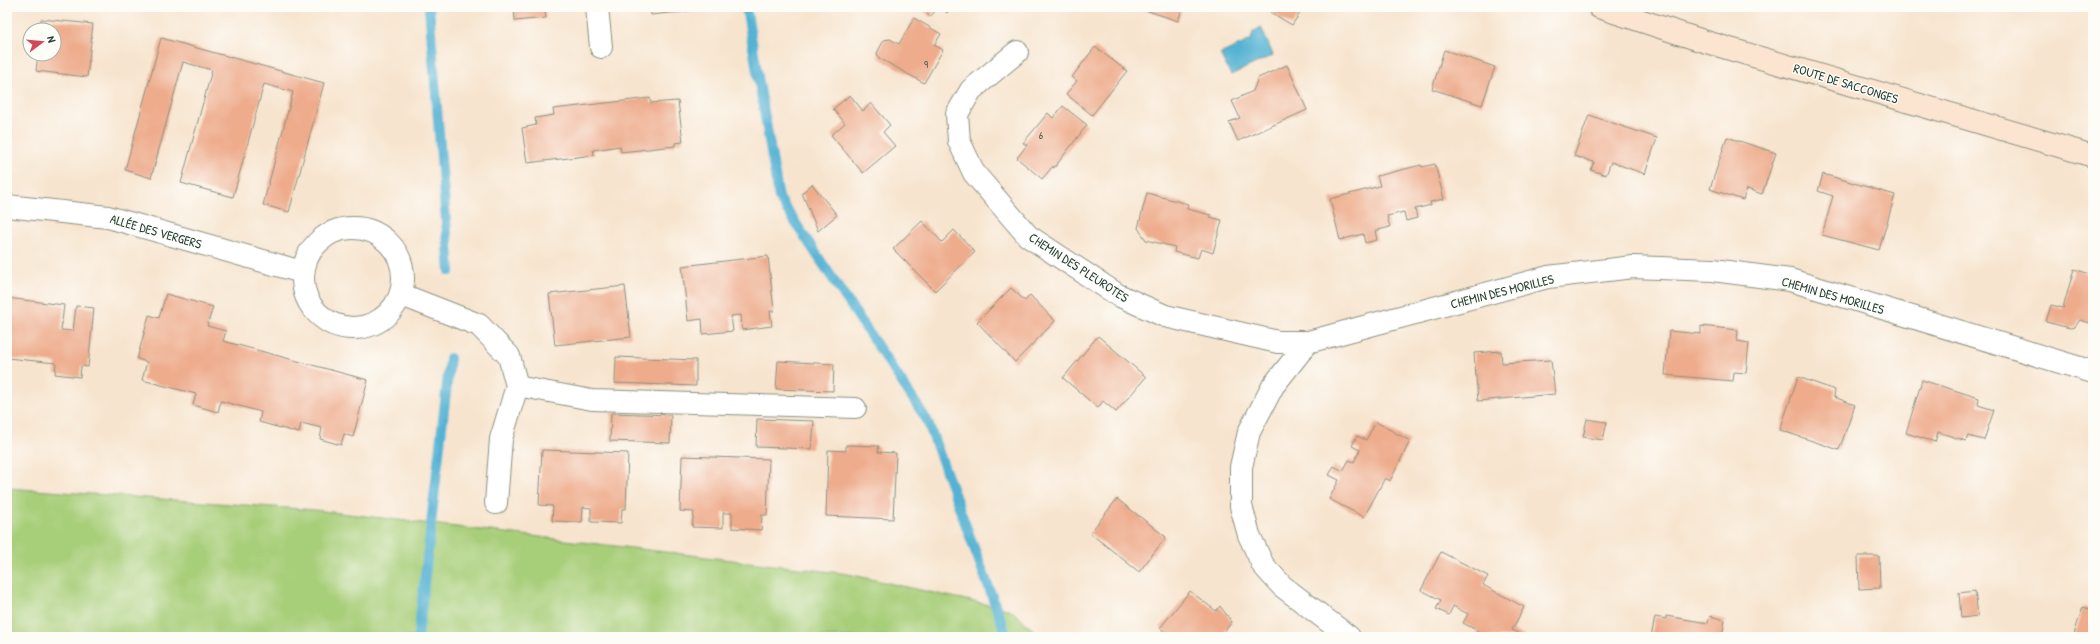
<svg xmlns="http://www.w3.org/2000/svg" width="2100" height="644" viewBox="0 0 2100 644" font-family="'Patrick Hand',sans-serif">
<style>
.green{fill:#a7ce78;stroke:#638656}
.water{fill:#55b2d3;stroke:#3a7884}
.lines{fill:none;stroke-linecap:round;stroke-linejoin:round}
.stream{stroke:#55b2d3;stroke-width:10}
.building{fill:#eeac8c}
.lane-casing{stroke:#8b9081;stroke-width:22}
.street-casing{stroke:#8b9081;stroke-width:24}
.secondary-casing{stroke:#8b9081;stroke-width:24}
.lane{stroke:#fff;stroke-width:20}
.street{stroke:#fff;stroke-width:22}
.secondary{stroke:#fce5d0;stroke-width:22}
.labels{text-anchor:middle;stroke-width:3;stroke-linejoin:round;paint-order:stroke}
.number-label{font-size:11px;fill:#53594a}
.street-label{font-size:13px;fill:#1f3d34;stroke:#fdfcf7}
</style>
<rect width="100%" height="100%" fill="#fdfcf7"/>
<filter id="ink" filterUnits="userSpaceOnUse"><feTurbulence type="fractalNoise" baseFrequency=".025" numOctaves="2"/><feDisplacementMap in="SourceGraphic" scale="8" xChannelSelector="R" yChannelSelector="G"/><feConvolveMatrix kernelMatrix="1 2 1 2 8 2 1 2 1" color-interpolation-filters="sRGB"/></filter>
<filter id="wash" filterUnits="userSpaceOnUse"><feTurbulence type="fractalNoise" baseFrequency=".012" numOctaves="4" result="noise"/><feDisplacementMap in="SourceGraphic" scale="16" xChannelSelector="R" yChannelSelector="G"/><feGaussianBlur stdDeviation="0.9" result="paint"/><feColorMatrix in="noise" values="0 0 0 0 0 0 0 0 0 0 0 0 0 0 0 0 0 1.4 0 .05"/><feComposite in="paint" operator="in"/></filter>
<g filter="url(#wash)">
<rect width="100%" height="100%" fill="#f7e4ce"/>
<polygon class="green" points="7,488 315,510 848,574 1011,610 1041,637 7,637"/>
<polygon class="water" points="1261,27 1273,55 1231,75 1220,54 1251,40 1253,32"/>
<g class="lines">
<g class="stream">
<polyline points="429,7 450,271"/>
<polyline points="746,7 779,198 927,420 1007,637"/>
<polyline points="418,637 450,358"/>
</g>
</g>
<g id="blocks">
<g class="building">
<polygon points="514,7 544,7 546,18 515,21"/>
<polygon points="650,7 704,7 705,9 651,15"/>
<polygon points="920,7 939,7 930,17"/>
<polygon points="941,7 952,7 947,13"/>
<polygon points="1143,7 1183,7 1178,21 1142,9"/>
<polygon points="1273,7 1296,7 1302,10 1292,25 1270,12"/>
<polygon points="914,18 941,34 934,45 943,50 924,83 879,58 877,53 884,40 890,39 899,44"/>
<polygon points="41,19 93,24 87,77 36,71 38,54 54,54 54,30 40,30"/>
<polygon points="161,38 324,83 289,212 263,205 293,92 264,84 233,197 181,183 212,70 183,62 151,178 125,170"/>
<polygon points="1095,47 1127,71 1092,115 1066,94 1077,81 1072,77"/>
<polygon points="1444,50 1495,67 1482,105 1432,89"/>
<polygon points="1287,65 1307,110 1238,141 1229,122 1240,118 1232,101 1253,91 1258,78"/>
<polygon points="850,95 863,111 871,103 890,125 883,132 895,146 863,173 831,135 845,123 833,109"/>
<polygon points="650,98 651,103 678,101 683,142 675,143 675,146 621,152 620,146 607,148 593,150 594,155 527,163 522,128 536,125 535,118 554,115 553,109"/>
<polygon points="1063,106 1087,125 1054,168 1053,166 1042,179 1017,158 1027,145 1023,143 1048,113 1053,118"/>
<polygon points="1589,115 1657,138 1645,174 1611,162 1606,175 1591,170 1594,162 1574,156"/>
<polygon points="1727,137 1776,153 1762,194 1747,189 1743,200 1710,189"/>
<polygon points="1435,164 1444,199 1430,202 1431,205 1415,209 1417,218 1406,221 1404,212 1387,216 1390,227 1375,231 1377,240 1365,243 1363,234 1340,240 1330,199 1380,186 1377,176 1421,165 1422,167"/>
<polygon points="1823,174 1895,195 1879,250 1822,235 1833,196 1818,191"/>
<polygon points="812,184 837,215 818,231 802,193"/>
<polygon points="1147,193 1188,204 1187,209 1211,215 1210,217 1222,220 1213,253 1201,249 1198,258 1174,252 1175,247 1146,240 1138,228"/>
<polygon points="922,221 942,242 954,230 975,252 935,291 893,249"/>
<polygon points="768,256 774,311 770,311 772,326 742,330 741,315 731,316 733,331 703,334 702,319 688,321 682,266"/>
<polygon points="2074,269 2093,275 2093,324 2080,320 2075,327 2070,328 2046,322 2051,305 2063,308"/>
<polygon points="625,286 631,337 555,345 549,294"/>
<polygon points="1011,288 1025,301 1030,295 1055,321 1015,362 977,322"/>
<polygon points="166,294 213,307 207,326 226,331 223,341 368,380 353,437 344,434 341,445 320,439 322,428 301,423 299,433 259,422 261,412 221,401 218,412 193,405 196,394 142,380 147,362 137,359 149,315 159,318"/>
<polygon points="7,298 64,305 61,330 73,331 76,306 94,308 88,367 81,366 80,377 55,374 56,363 7,358"/>
<polygon points="1701,326 1738,330 1737,341 1749,343 1746,373 1734,372 1733,381 1665,375 1669,331 1701,334"/>
<polygon points="1098,336 1146,377 1116,412 1103,401 1098,408 1063,378"/>
<polygon points="1501,351 1502,363 1551,360 1555,394 1478,401 1474,353"/>
<polygon points="616,357 696,360 696,386 615,383"/>
<polygon points="778,361 834,364 833,391 776,389"/>
<polygon points="1798,377 1835,390 1834,397 1855,405 1839,450 1780,430"/>
<polygon points="1922,380 1979,398 1978,405 1994,410 1984,440 1968,436 1966,441 1938,432 1935,442 1906,433"/>
<polygon points="611,413 671,415 670,443 610,441"/>
<polygon points="757,419 814,421 812,449 756,447"/>
<polygon points="1587,419 1607,422 1603,440 1583,437"/>
<polygon points="1376,422 1410,441 1390,481 1385,478 1364,517 1329,499 1339,480 1329,475 1334,466 1343,471 1349,460 1354,462 1360,450 1352,446 1357,436 1366,440"/>
<polygon points="846,445 879,446 878,452 896,453 893,519 826,516 828,450 846,451"/>
<polygon points="542,450 628,453 626,509 622,509 621,523 591,522 591,508 583,507 582,522 552,521 553,506 539,505"/>
<polygon points="682,456 769,459 767,515 762,515 761,530 732,528 732,513 723,513 723,528 692,527 694,512 680,511"/>
<polygon points="1117,499 1166,537 1139,572 1090,533"/>
<polygon points="1441,552 1488,576 1483,585 1524,607 1512,630 1527,637 1476,637 1478,631 1463,623 1468,614 1453,606 1449,615 1436,609 1441,600 1421,590"/>
<polygon points="1858,556 1879,556 1880,588 1859,589"/>
<polygon points="1190,591 1216,611 1220,606 1232,622 1220,637 1171,637 1160,628"/>
<polygon points="1975,591 1978,616 1961,618 1959,593"/>
<polygon points="2083,607 2093,610 2093,637 2073,637"/>
<polygon points="1666,616 1708,623 1710,616 1725,620 1722,637 1651,637 1655,617 1666,619"/>
</g>
</g>
</g>
<g filter="url(#ink)">
<use href="#blocks" fill-opacity="0" stroke="#8b9081" stroke-width="1"/>
<g class="lines">
<defs>
<polyline id="lane" points="517,386 592,400 856,408"/>
<g id="street">
<polyline points="597,7 601,47"/>
<polyline points="1017,52 971,90 957,114 959,141 974,173 1028,236 1118,295 1165,316 1278,342 1308,342"/>
<polyline points="7,206 108,217 302,272"/>
<circle cx="353" cy="278" r="50"/>
<polyline points="402,295 479,325 509,356 517,386 501,439 496,503"/>
<polyline points="1349,637 1282,586 1263,565 1249,535 1241,506 1241,467 1249,432 1273,386 1308,342 1548,277 1633,267 1713,270 1790,280 2093,372"/>
</g>
<polyline id="secondary" points="1599,7 1703,41 2093,156"/>
</defs>
<use href="#lane" class="lane-casing"/>
<use href="#street" class="street-casing"/>
<use href="#secondary" class="secondary-casing"/>
<use href="#lane" class="lane"/>
<use href="#street" class="street"/>
<use href="#secondary" class="secondary"/>
</g>
</g>
<g class="labels">
<g class="number-label">
<text x="926" y="68">9</text>
<text x="1041" y="139">6</text>
</g>
<g class="street-label">
<text transform="translate(1846 83) rotate(17)" y="5">ROUTE DE SACCONGES</text>
<text transform="translate(156 231) rotate(16)" y="5">ALLÉE DES VERGERS</text>
<text transform="translate(1079 267) rotate(33)" y="5">CHEMIN DES PLEUROTES</text>
<text transform="translate(1502 291) rotate(-14)" y="5">CHEMIN DES MORILLES</text>
<text transform="translate(1833 295) rotate(16)" y="5">CHEMIN DES MORILLES</text>
</g>
</g>
<rect width="2100" height="644" fill="none" stroke="#fdfcf7" stroke-width="24"/>
<g transform="translate(42 42) rotate(74)"><circle r="19" fill="#fdfcf7" stroke="#a4b0a9"/>
<path d="M0-3L7 15L0 10L-7 15Z" fill="#d1495b"/>
<text y="-6" font-size="11" font-weight="bold" text-anchor="middle" fill="#1f3d34">N</text>
</g>
</svg>
